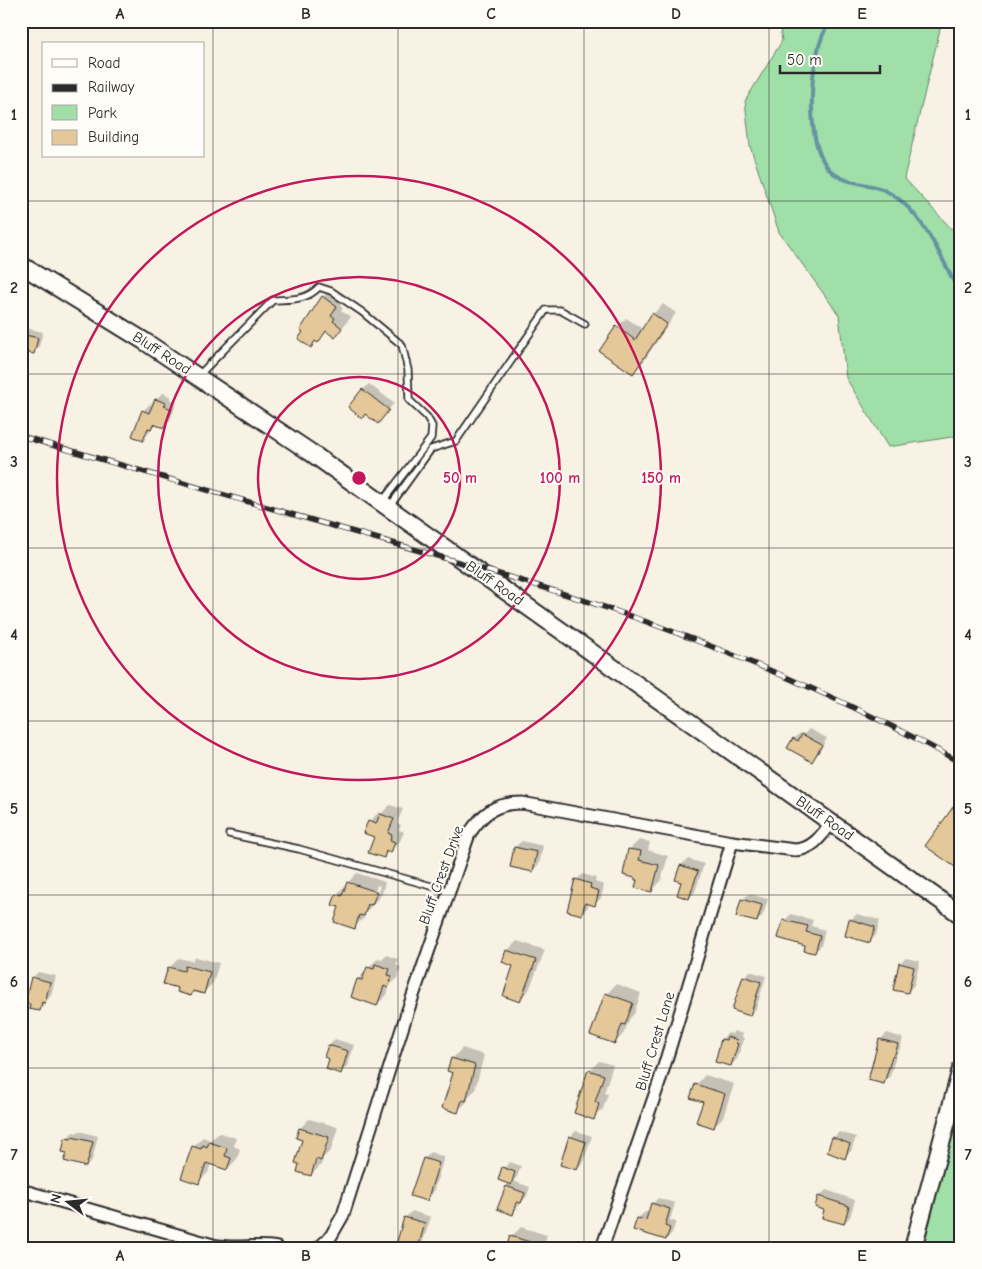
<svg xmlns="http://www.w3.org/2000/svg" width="982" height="1269" viewBox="0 0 982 1269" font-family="'Comic Neue',sans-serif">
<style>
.green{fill:#a0dfa8;stroke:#66856a}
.shadow{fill:#0003;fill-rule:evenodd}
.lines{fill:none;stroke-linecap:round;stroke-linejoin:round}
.stream{stroke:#6693a1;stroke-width:4}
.building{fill:#e5c899;stroke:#2b2b2b}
.lane-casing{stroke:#2b2b2b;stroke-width:9}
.street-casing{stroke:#2b2b2b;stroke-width:15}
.secondary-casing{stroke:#2b2b2b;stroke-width:20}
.lane{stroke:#fdfcf7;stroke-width:5.5}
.street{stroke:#fdfcf7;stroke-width:11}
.secondary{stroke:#fdfcf7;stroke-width:16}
.rail-casing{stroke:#2b2b2b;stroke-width:5.5}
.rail{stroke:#fdfcf7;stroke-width:4;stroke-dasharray:11;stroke-linecap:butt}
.grid{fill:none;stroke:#2b2b2b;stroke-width:1;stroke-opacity:0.55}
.ring{fill:none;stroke:#c2185b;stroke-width:2.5}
.labels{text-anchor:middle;stroke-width:4;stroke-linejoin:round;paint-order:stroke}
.street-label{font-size:15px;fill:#2b2b2b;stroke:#fdfcf7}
.centre{fill:#c2185b;stroke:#fdfcf7;stroke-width:2.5}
.ring-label{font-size:15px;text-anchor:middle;font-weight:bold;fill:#c2185b;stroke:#fdfcf7;stroke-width:4;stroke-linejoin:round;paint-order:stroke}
.neatline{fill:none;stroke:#2b2b2b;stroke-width:2}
.grid-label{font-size:16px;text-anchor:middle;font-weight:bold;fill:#2b2b2b}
</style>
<rect width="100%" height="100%" fill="#f8f2e4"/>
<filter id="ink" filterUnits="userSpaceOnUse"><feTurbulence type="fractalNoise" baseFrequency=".02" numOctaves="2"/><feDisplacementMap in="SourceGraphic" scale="10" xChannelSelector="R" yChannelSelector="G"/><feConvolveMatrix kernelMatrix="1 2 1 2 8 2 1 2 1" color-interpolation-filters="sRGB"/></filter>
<g filter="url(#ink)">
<g class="green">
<polygon points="779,21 942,21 904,178 961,239 961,434 958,436 888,447 846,378 839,315 779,232 750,146 745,101 782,41"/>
<polygon points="961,1104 961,1248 923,1248"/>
</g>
<g class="shadow">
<polygon points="333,287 346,297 340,306 343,308 341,311 351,317 335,336 328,331 310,346 305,332 306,321 323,297"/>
<polygon points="663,304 676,313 643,362 633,372 617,327 626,318 643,329 653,314"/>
<polygon points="21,327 43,332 39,346 33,353 29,352 27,362 21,368"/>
<polygon points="369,384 394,403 378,423 366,413 363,390"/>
<polygon points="163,393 171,397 170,399 177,402 170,420 164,427 155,423 149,433 143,439 143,411 150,404 154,406 156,399"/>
<polygon points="809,729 827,738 818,754 812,760 794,739 800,733 803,735"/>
<polygon points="390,805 403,809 397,823 401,825 399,830 404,832 400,841 383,857 369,822 379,812 382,813"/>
<polygon points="639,840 650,842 648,850 668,856 661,881 652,891 639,880 630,849"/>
<polygon points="522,841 543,846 539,864 533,870 515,847"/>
<polygon points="688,859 704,864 695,892 689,898 683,882 677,880 681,865"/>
<path d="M357,873L385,882L382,894L366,912L364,918L354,927L340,907L334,904L337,894ZM377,885L380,886L376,897L372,901Z"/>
<polygon points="583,874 596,878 595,882 604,885 601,898 594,905 589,903 588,907 582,914 576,880"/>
<polygon points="749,894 768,899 763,915 757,921 742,900"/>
<polygon points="791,914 813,920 811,926 825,930 821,946 814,952 807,945 780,938 785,920"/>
<polygon points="857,914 880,920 876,935 870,942 850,920"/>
<polygon points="517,941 545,950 529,990 519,1000 515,965 507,951"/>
<polygon points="386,955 398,959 396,965 401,967 398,977 390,985 387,995 377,1004 358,979 378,958 382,959"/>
<polygon points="196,957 219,963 213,983 203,993 195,990 191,994 180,987 165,983 170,967 179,958 192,961"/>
<polygon points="906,958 920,961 914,985 908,992 900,964"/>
<polygon points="750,971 766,976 756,1009 749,1015 744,977"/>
<polygon points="38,972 56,976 51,995 40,1010 32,978"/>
<polygon points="616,984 641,993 634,1014 630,1018 624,1033 615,1043 607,994"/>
<polygon points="734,1031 743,1034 742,1037 744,1038 737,1059 731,1065 722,1039 728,1033 732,1034"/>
<polygon points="887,1033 903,1038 900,1049 897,1053 890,1076 884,1082 880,1040"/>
<polygon points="335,1039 354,1045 347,1066 341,1073 331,1058 326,1056 329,1045"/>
<polygon points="462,1048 484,1055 475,1090 469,1096 467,1102 457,1111 454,1072 449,1070 453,1058"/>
<polygon points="599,1061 613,1065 604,1093 608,1094 603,1109 593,1118 589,1071"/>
<polygon points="705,1075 734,1084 723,1117 714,1127 696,1085"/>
<polygon points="309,1119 338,1127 331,1150 323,1158 321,1165 311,1175 304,1139 300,1128"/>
<polygon points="79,1131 98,1136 92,1160 86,1166 68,1152 63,1151 67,1138 73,1132 77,1133"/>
<polygon points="576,1131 592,1136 583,1163 577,1169 570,1137"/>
<polygon points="839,1132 856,1137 851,1151 845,1157 833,1138"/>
<polygon points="220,1133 236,1138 234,1146 240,1149 237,1159 227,1169 211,1163 208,1173 198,1182 193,1147 203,1137 210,1140"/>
<polygon points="430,1152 444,1157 433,1193 427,1199 424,1159"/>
<polygon points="510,1162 521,1166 517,1177 513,1181 530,1187 527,1196 512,1214 507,1187 510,1183 504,1168"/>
<polygon points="826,1190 855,1200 850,1217 844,1223 826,1209 819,1197"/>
<polygon points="658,1198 675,1203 670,1220 676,1222 672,1233 666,1239 635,1229 638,1218 645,1212 649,1213 652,1204"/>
<polygon points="412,1211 431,1217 422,1244 419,1248 408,1248 405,1218"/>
<polygon points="521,1227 547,1235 543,1248 508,1248 511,1237"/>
</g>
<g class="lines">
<path class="stream" d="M829,21C825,30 820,40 818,50C810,80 806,148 831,171C846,185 867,182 884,190C889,192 895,197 900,200C928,223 945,265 961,296"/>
</g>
<g class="building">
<polygon points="322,296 337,307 331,316 335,318 333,321 342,328 335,338 326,331 318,343 315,341 311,348 298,339 303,332 300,330"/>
<polygon points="652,313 667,324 633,374 599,351 616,326 635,340"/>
<polygon points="21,334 38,338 34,354 21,351"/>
<polygon points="362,389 389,410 378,424 365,414 362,419 348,407"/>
<polygon points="155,399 166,403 164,406 172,409 164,428 153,424 151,429 148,428 143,441 132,436 142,410 149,413"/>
<polygon points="802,734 822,745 812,762 787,748 793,738 798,741"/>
<polygon points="961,796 961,859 955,867 925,846"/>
<polygon points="380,814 394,819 388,833 392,835 390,840 395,842 391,853 386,851 384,858 368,853 374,837 363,833 368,821 376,824"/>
<polygon points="514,847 537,852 533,872 510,867"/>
<polygon points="628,849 641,851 639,860 659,865 652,892 635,888 637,880 635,880 635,878 623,875"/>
<polygon points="680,865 698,871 689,899 677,895 681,882 675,880"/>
<polygon points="575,879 591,884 590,888 599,891 595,906 585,903 582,915 567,911"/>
<polygon points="347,882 377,892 372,905 368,904 364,916 359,915 355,929 334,922 339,907 332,905 336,894 342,896"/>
<polygon points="741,899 762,905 757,922 736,917"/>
<polygon points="849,919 875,927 870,943 845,936"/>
<polygon points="783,920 808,926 806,932 820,936 815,953 804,951 805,946 778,938"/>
<polygon points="506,950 536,960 520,1002 503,996 513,966 502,962"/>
<polygon points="899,963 914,967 908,993 893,990"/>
<polygon points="375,964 390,969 388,975 392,976 388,988 384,986 377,1006 351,997 357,979 362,980 367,967 374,969"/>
<polygon points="185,966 210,972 204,994 193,991 191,996 177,992 178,988 163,984 168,967 184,971"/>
<polygon points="743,976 761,982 750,1016 732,1010"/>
<polygon points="31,977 50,982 45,1003 42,1002 40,1011 29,1009 30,1004 25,1003"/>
<polygon points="605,993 633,1003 625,1025 622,1024 615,1044 590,1035"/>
<polygon points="727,1037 737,1040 736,1043 738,1044 731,1066 715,1062 721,1039 726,1040"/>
<polygon points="879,1039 898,1044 894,1057 892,1056 884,1084 868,1080"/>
<polygon points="328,1045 348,1051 341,1074 326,1069 329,1059 324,1057"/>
<polygon points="451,1058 475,1065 466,1101 462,1100 458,1113 442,1108 453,1073 447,1071"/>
<polygon points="588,1070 604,1075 595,1102 599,1104 594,1120 574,1113"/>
<polygon points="695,1084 725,1094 714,1128 696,1122 703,1102 690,1098"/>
<polygon points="299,1128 329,1137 321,1161 316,1159 311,1176 297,1172 299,1164 295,1163 302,1140 296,1138"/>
<polygon points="569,1136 586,1142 577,1170 560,1165"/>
<polygon points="72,1137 93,1142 86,1167 64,1161 67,1153 62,1152 65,1138 71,1139"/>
<polygon points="832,1137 850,1144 845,1159 827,1152"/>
<polygon points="209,1142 227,1148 225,1156 231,1158 227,1170 206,1163 199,1184 181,1178 192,1146 201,1149 203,1145 207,1147"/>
<polygon points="423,1158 439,1163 427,1201 410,1196"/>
<polygon points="502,1167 515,1172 511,1185 498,1180"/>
<polygon points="506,1186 525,1193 521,1203 517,1202 513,1215 497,1209"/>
<polygon points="818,1196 849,1206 844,1224 822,1218 824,1210 815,1207"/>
<polygon points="651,1203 670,1209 665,1226 670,1228 666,1240 633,1230 637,1218 646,1220"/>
<polygon points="404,1217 425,1223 418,1248 403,1248 396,1245"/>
<polygon points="510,1236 540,1245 540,1248 506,1248"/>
</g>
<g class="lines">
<defs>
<g id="lane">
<path d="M199,375L273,300C290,299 306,301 319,287L331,291L362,312L402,345L408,370L409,400L427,417L432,426L431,438L382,502"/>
<polyline points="390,506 431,449 456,441 546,310 560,310 585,324"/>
<polyline points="229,834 299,849 449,891"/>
</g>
<g id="street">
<path d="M21,1190L213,1245C235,1250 255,1244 277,1248"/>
<path d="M319,1248L331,1236L343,1215L407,1013L469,834C483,813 495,803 522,803L732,842L795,850C813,849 821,836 831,823"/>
<polyline points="602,1248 659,1083 732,842"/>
</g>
<g id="secondary">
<polyline points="21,265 144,341 310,452 961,915"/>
<polyline points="913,1248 961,1069"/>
</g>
</defs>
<use href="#lane" class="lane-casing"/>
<use href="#street" class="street-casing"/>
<use href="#secondary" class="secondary-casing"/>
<use href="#lane" class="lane"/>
<use href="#street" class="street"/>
<use href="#secondary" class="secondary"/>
<defs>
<path id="rail" d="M21,436C137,470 252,503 368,536C458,562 548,587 636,618C747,658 858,705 961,763"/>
</defs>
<use href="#rail" class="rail-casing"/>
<use href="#rail" class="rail"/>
</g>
</g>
<path class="grid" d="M213,21V1248M398,21V1248M584,21V1248M769,21V1248M21,201H961M21,374H961M21,548H961M21,721H961M21,895H961M21,1068H961"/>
<g class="ring">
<circle cx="359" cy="478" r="101"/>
<circle cx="359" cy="478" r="201"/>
<circle cx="359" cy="478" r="302"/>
</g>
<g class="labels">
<g class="street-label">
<text transform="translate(162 353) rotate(33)" y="5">Bluff Road</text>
<text transform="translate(495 583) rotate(35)" y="5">Bluff Road</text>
<text transform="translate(825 818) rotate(35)" y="5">Bluff Road</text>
<text transform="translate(441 875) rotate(-70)" y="5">Bluff Crest Drive</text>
<text transform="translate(655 1041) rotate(-73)" y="5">Bluff Crest Lane</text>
</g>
</g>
<circle cx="359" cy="478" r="8" class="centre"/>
<g class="ring-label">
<text x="460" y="483">50 m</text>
<text x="560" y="483">100 m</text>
<text x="661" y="483">150 m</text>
</g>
<rect width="982" height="1269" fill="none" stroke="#fdfcf7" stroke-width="55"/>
<rect x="42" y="42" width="162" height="115" fill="#fdfcf7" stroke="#a9a8a5"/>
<rect x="52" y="59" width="25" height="8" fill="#fdfcf7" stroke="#a9a8a5"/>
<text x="88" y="68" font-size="15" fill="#2b2b2b">Road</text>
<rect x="52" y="84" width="25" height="8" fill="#2b2b2b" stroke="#a9a8a5"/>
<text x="88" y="92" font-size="15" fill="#2b2b2b">Railway</text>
<rect x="52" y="105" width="25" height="15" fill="#a0dfa8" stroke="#a9a8a5"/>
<text x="88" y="118" font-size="15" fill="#2b2b2b">Park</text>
<rect x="52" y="130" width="25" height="15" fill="#e5c899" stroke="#a9a8a5"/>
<text x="88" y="142" font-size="15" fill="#2b2b2b">Building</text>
<g transform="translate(68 1202) rotate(286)" stroke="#fdfcf7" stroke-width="4" paint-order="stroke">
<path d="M0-4L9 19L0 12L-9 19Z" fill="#2b2b2b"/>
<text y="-8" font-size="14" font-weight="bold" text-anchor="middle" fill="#2b2b2b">N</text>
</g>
<path d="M780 65v8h100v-8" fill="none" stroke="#2b2b2b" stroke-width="2.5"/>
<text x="787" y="65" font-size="15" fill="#2b2b2b" stroke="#fdfcf7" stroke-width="4" paint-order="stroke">50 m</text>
<rect x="28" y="28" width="926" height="1214" class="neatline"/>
<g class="grid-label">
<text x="120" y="19">A</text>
<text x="306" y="19">B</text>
<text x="491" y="19">C</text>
<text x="676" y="19">D</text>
<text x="862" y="19">E</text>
<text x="14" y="120">1</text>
<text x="968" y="120">1</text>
<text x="14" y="293">2</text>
<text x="968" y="293">2</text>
<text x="14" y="467">3</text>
<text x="968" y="467">3</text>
<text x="14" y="640">4</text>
<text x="968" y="640">4</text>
<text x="14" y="814">5</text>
<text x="968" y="814">5</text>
<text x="14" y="987">6</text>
<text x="968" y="987">6</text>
<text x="14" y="1160">7</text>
<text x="968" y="1160">7</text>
<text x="120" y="1261">A</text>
<text x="306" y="1261">B</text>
<text x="491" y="1261">C</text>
<text x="676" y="1261">D</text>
<text x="862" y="1261">E</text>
</g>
</svg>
